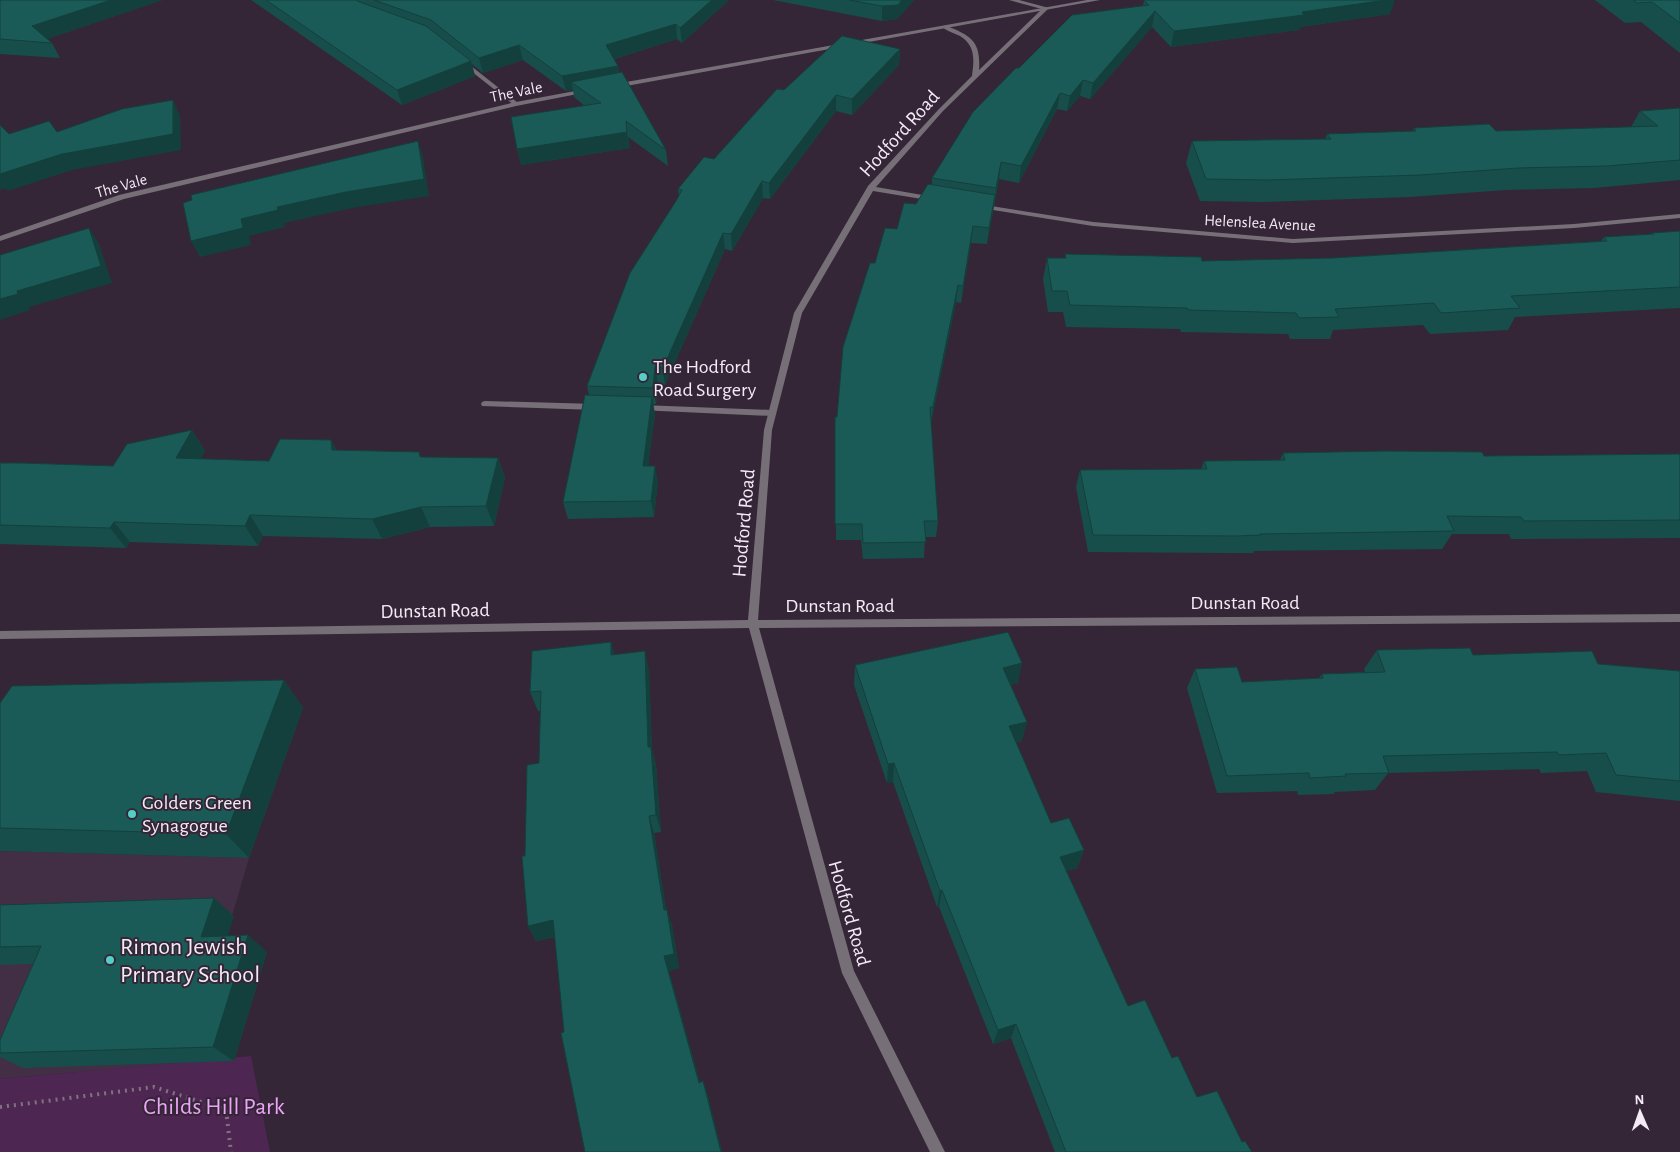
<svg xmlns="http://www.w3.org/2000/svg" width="1680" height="1152" viewBox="0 0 1680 1152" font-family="'Alegreya Sans',sans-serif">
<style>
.built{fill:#422f45}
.green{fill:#4d2652}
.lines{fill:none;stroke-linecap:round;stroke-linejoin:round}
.path{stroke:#807381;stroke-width:4;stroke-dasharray:2 5;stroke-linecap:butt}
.service{fill:#776f78;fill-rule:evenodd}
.minor{fill:#776f78;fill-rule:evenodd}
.tertiary{fill:#776f78;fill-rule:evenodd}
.wall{fill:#174e4b}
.shaded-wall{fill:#13403d}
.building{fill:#1b5b57;stroke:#13403d}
.poi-dot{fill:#55cec6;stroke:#352637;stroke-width:2}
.labels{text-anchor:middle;stroke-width:4;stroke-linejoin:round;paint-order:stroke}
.far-street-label{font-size:16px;fill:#f4eaf5;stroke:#352637}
.street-label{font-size:20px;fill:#f4eaf5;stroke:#352637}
.poi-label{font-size:20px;fill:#f4eaf5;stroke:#352637;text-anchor:start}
.near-poi-label{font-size:24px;fill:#f4eaf5;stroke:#352637;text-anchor:start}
.near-park-label{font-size:24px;fill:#eca4f7;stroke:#352637}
</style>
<rect width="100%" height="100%" fill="#352637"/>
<polygon class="built" points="0,851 249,858 189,1062 0,1079"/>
<polygon class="green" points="251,1056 270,1152 0,1152 0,1079"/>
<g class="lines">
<polyline class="path" points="0,1107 154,1087 226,1110 231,1152"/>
<g class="service">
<polygon points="485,401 596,404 600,407 596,410 482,406 481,404 482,402"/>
<polygon points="641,405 772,410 776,413 772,416 638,410 637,408 638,406"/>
</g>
<g class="minor">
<path d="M1009,0H1019L1049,8L943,111L876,187L934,197L938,199L934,201L873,191L802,313L772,430L758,620L1680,614V622L759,628L854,971L945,1152H930L842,973L749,628L0,639V631L748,620L764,430L794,313L868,186L939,109L972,76C974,60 976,46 960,36C954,33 947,31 942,27L947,26C971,36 981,41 979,70L1042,9Z"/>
<polygon points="462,62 466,62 518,103 518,105 514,105 462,64"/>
<polygon points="978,204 1093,222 1293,239 1574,224 1680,214 1680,218 1574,228 1293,243 1093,226 981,208 978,208"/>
</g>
<g class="tertiary">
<polygon points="1087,0 1100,0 615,88 612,86 615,84"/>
<polygon points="586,89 588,90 588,92 516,106 124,199 0,241 0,236 119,195 516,102"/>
</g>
</g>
<g class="wall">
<polygon points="0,0 162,0 47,39 52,43 60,58 0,54"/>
<polygon points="251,0 729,0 682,43 677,39 614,59 618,66 619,73 666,150 668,166 628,137 630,148 521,165 517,149 585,106 574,97 573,90 566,91 523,60 483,73 472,64 475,76 402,105"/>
<polygon points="773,0 914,0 897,19 882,21"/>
<polygon points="1144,0 1390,14 1300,27 1299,30 1171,47 1152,27 1090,99 1080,96 1067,111 1057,109 1019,183 999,179 987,244 971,243 961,303 956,302 931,423 938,521 936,537 925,537 924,558 863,559 861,540 836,540 835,417 837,417 875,263 897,229 916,204 932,185 932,178 1019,68 1143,6"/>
<polygon points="1595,0 1680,0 1680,53 1641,22 1625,23"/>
<polygon points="900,49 899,65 852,115 836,111 770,199 763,198 732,251 725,249 665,385 658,384 656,404 653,404 655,414 648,466 658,482 654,517 568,519 563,502 589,395 587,386 679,197 678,189 714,159 784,90"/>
<polygon points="1680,108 1680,180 1594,188 1506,190 1410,197 1261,202 1200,201 1186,163 1192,141 1325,139 1327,134 1413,131 1414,128 1496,131 1631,127 1640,111"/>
<polygon points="1680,231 1680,308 1515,317 1508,330 1430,334 1423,325 1333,330 1330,339 1290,339 1288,334 1181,332 1180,329 1066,327 1063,312 1048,312 1043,279 1047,258 1065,258 1065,254 1202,261 1333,258 1601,241 1604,237 1651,234 1652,233"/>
<polygon points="192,430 205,451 200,459 269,461 331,440 337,451 419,452 421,457 498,458 505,478 494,526 430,527 382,539 263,536 258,546 130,542 126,548 0,544 0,545 0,463 113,466"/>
<polygon points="1283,453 1484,456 1680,454 1680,538 1511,539 1509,534 1452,534 1442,549 1254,551 1253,553 1229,553 1088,552 1076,487 1080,470 1201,469 1204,461 1280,460"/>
<polygon points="611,642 614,654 649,670 652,749 656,765 661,832 654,833 666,910 672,925 679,968 669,971 700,1083 703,1081 707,1093 722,1152 585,1152 564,1032 555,937 536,941 528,926 525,856 539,763 540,711 538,711 530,692"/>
<polygon points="1377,650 1473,655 1598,664 1680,671 1680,801 1596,792 1587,771 1541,773 1539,769 1388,773 1375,790 1335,792 1333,794 1298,795 1297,791 1217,793 1187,688 1195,669 1242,682 1319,678 1322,674 1365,672 1364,669"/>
<polygon points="855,665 1018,683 1010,685 1022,741 1016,742 1051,823 1084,850 1077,868 1066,871 1128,1006 1172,1058 1197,1097 1252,1152 1055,1152 1011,1038 993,1044 939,907 937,907 893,782 887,783 854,685"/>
<polygon points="284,680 303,708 249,858 0,851 0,703"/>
<polygon points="0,905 234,916 227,936 267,952 234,1061 23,1068 0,1057 0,1040 33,964 0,965"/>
</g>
<g class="shaded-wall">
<polygon points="111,0 162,0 41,41 32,26"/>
<polygon points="712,0 729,0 682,43 680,28"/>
<polygon points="902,0 914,0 897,19 882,21 882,6"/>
<polygon points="1386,0 1395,0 1390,14 1300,27 1299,30 1171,47 1174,31"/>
<polygon points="1155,11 1152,27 1090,99 1093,83"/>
<polygon points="676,24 677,39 609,60 606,45"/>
<polygon points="519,45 523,60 483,73 479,58"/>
<polygon points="900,49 899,65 852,115 852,99"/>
<polygon points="471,61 475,76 402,105 397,90"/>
<polygon points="618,66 621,81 571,82 573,90 566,91 562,76"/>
<polygon points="1083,80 1080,96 1067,111 1070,96"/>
<polygon points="1060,93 1057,109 1019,183 1021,166"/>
<polygon points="836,95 836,111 770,199 769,183"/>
<polygon points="173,100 180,116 181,150 72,170 8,191 6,188 0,190 0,174"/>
<polygon points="627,132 630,148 521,165 517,149"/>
<polygon points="418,141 423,157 429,196 352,208 284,223 285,227 249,236 251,245 200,257 191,241 241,219 277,207"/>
<polygon points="1001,162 999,179 994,204 996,188"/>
<polygon points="762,181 763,198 732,251 731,234"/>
<polygon points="995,195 993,212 987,244 989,228"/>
<polygon points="973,226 971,243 961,303 963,286"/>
<polygon points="89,228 99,244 112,283 29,307 30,310 0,320 0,299 17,291"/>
<polygon points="723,233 725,249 665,385 663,368"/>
<polygon points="958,285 956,302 931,423 933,407"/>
<polygon points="655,367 658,384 656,404 653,388"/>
<polygon points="652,397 655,414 646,482 643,466"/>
<polygon points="192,430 205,451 189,479 176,458"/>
<polygon points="331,440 341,460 332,450"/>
<polygon points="498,458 505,478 494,526 486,506"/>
<polygon points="655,466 658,482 654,517 651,501"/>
<polygon points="421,507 430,527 382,539 372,519"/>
<polygon points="250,515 263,536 258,546 245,526"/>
<polygon points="114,522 130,542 126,548 110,528"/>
<polygon points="611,642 616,661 611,655"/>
<polygon points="645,651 649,670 652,749 656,765 661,832 656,815 648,747"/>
<polygon points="1022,663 1018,683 999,688 1003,668"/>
<polygon points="284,680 303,708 249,858 226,834"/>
<polygon points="1027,722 1022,741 1005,745 1009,726"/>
<polygon points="894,763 893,782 887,783 888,764"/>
<polygon points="649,816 654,833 669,926 664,910"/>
<polygon points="1084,850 1077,868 1054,874 1060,857"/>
<polygon points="942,890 939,907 937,907 940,891"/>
<polygon points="214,898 234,916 222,954 201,937"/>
<polygon points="667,910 672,925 679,968 669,971 703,1094 699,1083 664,956"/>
<polygon points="553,920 561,935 536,941 528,926"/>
<polygon points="248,935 267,952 234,1061 213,1047"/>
<polygon points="1016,1024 1011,1038 993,1044 998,1030"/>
<polygon points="703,1081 707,1093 722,1152 721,1152"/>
</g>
<g class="building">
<polygon points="0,0 111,0 32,26 52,43 0,39"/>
<polygon points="266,0 357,0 357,1 426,26 471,61 397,90"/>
<polygon points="374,0 712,0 680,28 676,24 606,45 618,66 562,76 519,45 479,58 431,20"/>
<polygon points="849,0 902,0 898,5 882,6"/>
<polygon points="1144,0 1386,0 1302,12 1304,15 1174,31 1155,11 1093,83 1083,80 1070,96 1060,93 1021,166 1001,162 996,188 932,178 973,112 1016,68 1019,68 1072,15 1149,5"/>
<polygon points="1633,0 1680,0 1680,23 1652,2 1637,3"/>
<polygon points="842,36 900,49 852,99 836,95 769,183 762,181 731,234 723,233 663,368 655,367 653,388 587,386 630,273 676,201 682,190 678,189 704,157 714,159 777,89 784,90"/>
<polygon points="622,72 666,150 626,121 627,132 517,149 511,117 601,103 571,82"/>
<polygon points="173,100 173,134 62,154 0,174 0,125 9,134 49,121 57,132 122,109"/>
<polygon points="1680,108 1680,160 1607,166 1518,168 1420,175 1268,180 1206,179 1192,141 1331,139 1327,134 1416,131 1414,128 1489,124 1496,131 1658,126 1640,111"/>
<polygon points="418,141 424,179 346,192 277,207 278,210 241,219 243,228 191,241 183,203 192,200 191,195"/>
<polygon points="928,184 995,195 989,228 973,226 963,286 958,285 933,407 930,407 938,521 924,521 926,542 863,543 862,524 835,524 835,417 837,417 843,347 870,263 875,263 885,228 897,229 904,203 916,204"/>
<polygon points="89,228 101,266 17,291 18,294 0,299 0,255"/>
<polygon points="1680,231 1680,287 1511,296 1520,308 1441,313 1434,303 1335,309 1339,317 1299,318 1296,313 1188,310 1187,308 1070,305 1067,291 1052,291 1047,258 1066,258 1065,254 1201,257 1202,261 1333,258 1607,241 1604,237 1654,234 1652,233"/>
<polygon points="585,395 652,397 643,466 655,466 651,501 563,502"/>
<polygon points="192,430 176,458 269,461 280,439 331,440 332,450 419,452 420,457 498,458 486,506 421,507 372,519 250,515 245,526 114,522 110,528 0,525 0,463 20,463 113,466 127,444"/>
<polygon points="1385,451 1482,452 1484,456 1680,454 1680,520 1524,521 1521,517 1447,516 1454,531 1260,534 1261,535 1236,536 1093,535 1080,470 1207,469 1204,461 1285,460 1283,453"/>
<polygon points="1008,632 1022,663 1003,668 1027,722 1009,726 1051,823 1069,818 1084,850 1060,857 1128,1006 1145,1000 1172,1058 1178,1056 1197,1097 1217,1091 1242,1142 1245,1141 1252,1152 1066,1152 1016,1024 998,1030 942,890 940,891 894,763 888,764 855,665"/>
<polygon points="611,642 611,655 645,651 648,747 651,747 656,815 649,816 664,910 667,910 674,954 664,956 699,1083 703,1081 721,1152 585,1152 561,1033 564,1032 553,920 528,926 522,856 525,856 527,765 539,763 541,691 530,692 532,651"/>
<polygon points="1470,648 1473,655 1592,651 1598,664 1680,671 1680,781 1616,775 1606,753 1559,755 1557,752 1383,756 1389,773 1345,774 1346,776 1310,778 1309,773 1227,776 1195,669 1237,667 1242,682 1323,678 1322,674 1385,672 1377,650"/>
<polygon points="284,680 226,834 0,828 0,703 12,686"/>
<polygon points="214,898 201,937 248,935 213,1047 0,1053 0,1040 41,946 0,947 0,905"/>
</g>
<g class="poi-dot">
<circle cx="643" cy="377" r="5"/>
<circle cx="132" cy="814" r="5"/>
<circle cx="110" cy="960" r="5"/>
</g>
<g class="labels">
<g class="far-street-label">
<text transform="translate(516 91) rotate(-12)" y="6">The Vale</text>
<text transform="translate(121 185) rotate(-16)" y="6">The Vale</text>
<text transform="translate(1260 222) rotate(3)" y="6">Helenslea Avenue</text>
</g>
<g class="street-label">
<text transform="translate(899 133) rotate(-48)" y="7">Hodford Road</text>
<text transform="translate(743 523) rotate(-85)" y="7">Hodford Road</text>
<text x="1245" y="609">Dunstan Road</text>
<text x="840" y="612">Dunstan Road</text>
<text transform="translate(435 610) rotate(-1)" y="7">Dunstan Road</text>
<text transform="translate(850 913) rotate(74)" y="7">Hodford Road</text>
</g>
<g class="poi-label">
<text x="653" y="373">The Hodford<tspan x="653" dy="23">Road Surgery</tspan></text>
<text x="142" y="809">Golders Green<tspan x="142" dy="23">Synagogue</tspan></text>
</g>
<g class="near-poi-label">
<text x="120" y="954">Rimon Jewish<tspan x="120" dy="28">Primary School</tspan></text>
</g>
<g class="near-park-label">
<text x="214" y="1114">Childs Hill Park</text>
</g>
</g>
<g transform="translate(1640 1112) rotate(358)" stroke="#352637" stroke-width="4" paint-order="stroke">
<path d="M0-4L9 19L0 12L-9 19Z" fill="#f4eaf5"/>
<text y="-8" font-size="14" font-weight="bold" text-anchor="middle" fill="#f4eaf5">N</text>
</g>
</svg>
